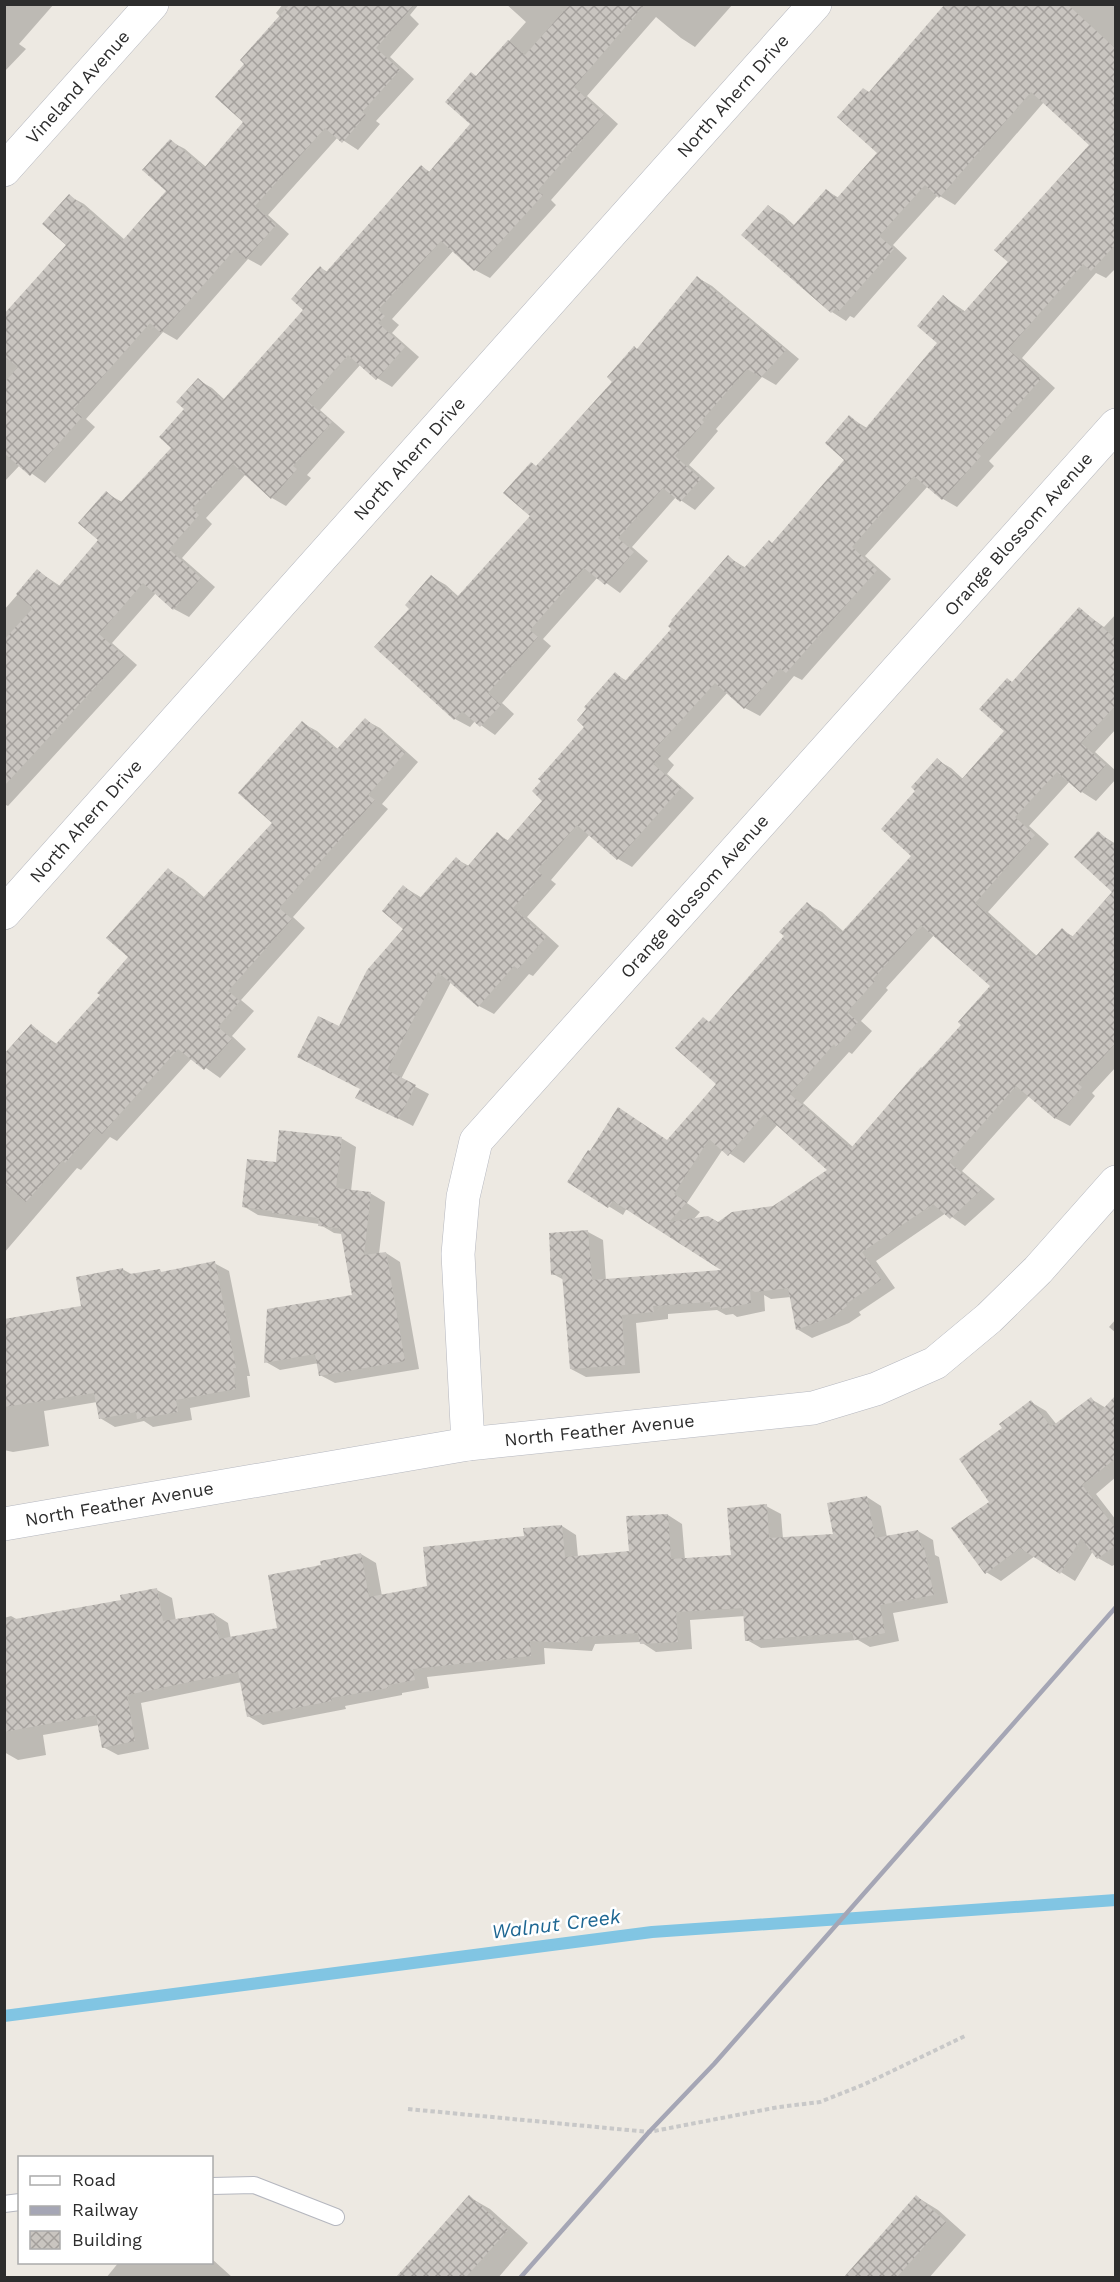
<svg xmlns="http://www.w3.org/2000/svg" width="1120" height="2282" viewBox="0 0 1120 2282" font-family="'Work Sans',sans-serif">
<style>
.shadow{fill:#0003;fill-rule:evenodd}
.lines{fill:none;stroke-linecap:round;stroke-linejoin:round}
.stream{stroke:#81c5e3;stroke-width:12}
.building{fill:url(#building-cross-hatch);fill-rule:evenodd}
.lane-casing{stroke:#b5b7bf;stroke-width:18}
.street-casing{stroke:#b5b7bf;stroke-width:34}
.secondary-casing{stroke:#b5b7bf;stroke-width:34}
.path{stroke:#c8c8c8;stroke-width:4;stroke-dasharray:4.5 3;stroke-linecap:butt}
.lane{stroke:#fff;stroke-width:16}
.street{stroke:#fff;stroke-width:33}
.secondary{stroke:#fff;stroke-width:33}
.rail{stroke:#a5a6b5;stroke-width:4.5}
.labels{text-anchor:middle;stroke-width:5;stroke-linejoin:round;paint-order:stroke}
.street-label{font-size:18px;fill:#2d2d2d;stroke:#fff}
.water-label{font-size:20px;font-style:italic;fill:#1d6692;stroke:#fff}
</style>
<defs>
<pattern id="building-cross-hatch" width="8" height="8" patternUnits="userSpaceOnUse" patternTransform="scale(1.5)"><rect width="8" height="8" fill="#c9c5c0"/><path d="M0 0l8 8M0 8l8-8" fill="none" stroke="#a4a09c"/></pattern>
</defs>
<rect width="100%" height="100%" fill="#ede9e2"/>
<g class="shadow">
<polygon points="4,4 54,4 19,44 26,49 4,72"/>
<polygon points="283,4 419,4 410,15 419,24 390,57 414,79 376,121 380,124 358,150 338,137 268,215 289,234 261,266 248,259 177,340 163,332 86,419 95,427 45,483 20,465 4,482 4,316 68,245 69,196 84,204 125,240 168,191 170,141 185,149 206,167 245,122 246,64 280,17 276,13"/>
<polygon points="506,4 733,4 695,47 681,38 656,17 587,96 618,124 551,200 556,205 490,278 475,270 454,250 392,319 399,325 392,333 419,357 392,387 377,378 361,364 320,410 345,432 307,475 311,478 286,506 272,498 246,474 206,518 212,524 182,558 215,587 189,617 174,609 156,593 112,643 137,665 8,806 4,804 4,610 38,571 60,586 100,540 106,493 122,502 173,448 198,380 212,388 225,400 305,309 320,268 328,272 422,167 430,172 472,124 477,77 526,22"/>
<polygon points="947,4 1116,4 1116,268 1106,278 1096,273 1022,358 1055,388 989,461 994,466 957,507 943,499 928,486 865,556 891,579 802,680 794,676 760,716 745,708 728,692 668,759 674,765 667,774 694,798 632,867 618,859 590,834 551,880 556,884 527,917 559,946 533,976 529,974 494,1014 479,1006 451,982 401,1079 429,1094 413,1126 372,1105 361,1089 340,1028 405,929 404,887 422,898 456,859 469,866 497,834 509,841 545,801 615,674 627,681 673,628 728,557 746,568 773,544 847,460 849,417 867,428 939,343 944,297 966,312 1010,262 1091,145 1044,102 955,205 938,195 893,245 907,258 854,318 850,316 846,321 832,312 743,235 768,207 783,215 795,226 827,191 839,198 879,153 870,93"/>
<polygon points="698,278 712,286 799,359 776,385 762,377 716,429 718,431 689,465 715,488 695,510 676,497 632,547 648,561 620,593 598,577 543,639 551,646 502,703 514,714 495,735 475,721 470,727 455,719 377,647 411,608 432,577 446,585 459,597 532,516 537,467 614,381 638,350"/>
<path d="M1079,609L1104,627L1116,614V729L1095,752L1116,771V779L1096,801L1082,792L1070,781L1029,826L1049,844L988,912L1038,957L1062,930L1074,937L1114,892L1098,833L1116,844V1067L1092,1093L1095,1096L1070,1126L1055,1118L1029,1096L962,1171L995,1199L965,1226L946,1213L876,1261L895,1288L859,1312L861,1315L849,1323L812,1338L797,1329L791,1297L771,1299L764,1295L765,1311L737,1317L733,1314L726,1315L717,1310L668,1314V1319L636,1323L640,1373L586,1377L571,1369L564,1280L553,1274L588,1232L603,1240L606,1281L725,1271L627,1208L623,1215L569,1182L668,1141L718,1084L710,1023L786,936L807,904L822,912L844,932L914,855L917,790L937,760L951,768L963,779L1006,731L1013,683ZM934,935L992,986L963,1024L853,1147L803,1103L849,1052L852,1054L872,1031L861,1021L888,990L886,988ZM778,1124L829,1170L774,1207L719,1224L693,1220L700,1212L687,1203L723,1149L744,1163Z"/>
<polygon points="365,720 380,728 418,762 382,804 388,809 293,917 305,928 241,1000 254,1011 232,1036 246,1049 220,1078 192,1058 117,1141 110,1137 81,1170 77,1168 4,1253 4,1064 32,1026 58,1045 102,995 131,957 168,870 183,879 205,898 274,823 302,723 317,731 339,750"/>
<polygon points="341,1138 356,1147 351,1191 370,1193 385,1202 379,1254 386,1253 400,1262 419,1369 335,1383 320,1375 319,1363 280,1370 266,1362 353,1296 342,1234 334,1233 319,1224 258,1215 243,1206 277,1164"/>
<polygon points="214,1263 229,1271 250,1376 247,1376 250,1397 190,1408 192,1420 153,1427 144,1421 115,1427 100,1418 97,1402 44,1411 49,1446 13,1452 4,1450 4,1321 83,1307 122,1269 133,1275 160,1271 163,1273"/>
<polygon points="1116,1319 1116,1333 1109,1327"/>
<polygon points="1116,1397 1116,1477 1096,1494 1116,1520 1116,1564 1112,1566 1098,1558 1093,1551 1075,1581 1035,1556 1001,1581 986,1572 991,1502 1005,1428 1031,1402 1046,1411 1057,1425 1091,1399 1106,1408"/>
<polygon points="867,1497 881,1506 887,1537 918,1531 933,1540 935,1555 939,1557 948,1603 893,1613 899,1641 870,1647 858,1640 761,1648 747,1640 745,1616 690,1620 692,1649 656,1652 641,1642 595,1644 592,1651 544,1648 545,1664 427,1677 429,1688 402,1693 402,1695 345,1706 346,1709 263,1725 248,1716 242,1682 141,1703 149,1749 118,1755 103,1747 99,1725 43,1735 46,1755 18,1760 4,1752 4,1618 11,1616 18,1620 123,1601 157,1590 172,1598 176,1621 214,1614 228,1623 231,1639 279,1629 322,1566 361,1554 376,1563 382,1596 428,1587 525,1537 562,1526 576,1535 578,1557 630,1552 668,1515 682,1524 685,1560 733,1557 766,1506 781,1514 783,1539 835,1535"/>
<polygon points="469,2197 490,2209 528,2243 498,2278 398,2278"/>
<polygon points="917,2197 938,2210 966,2235 929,2278 846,2278"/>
<polygon points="212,2259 233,2278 106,2278 119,2262 212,2262"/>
</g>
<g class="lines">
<polyline class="stream" points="4,2016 652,1932 1116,1900"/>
</g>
<g class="building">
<polygon points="290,4 415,4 376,48 400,70 362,112 366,115 342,143 325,128 255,206 276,225 246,259 235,249 161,333 150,323 73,410 82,417 30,476 4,453 4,383 18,367 4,356 4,314 66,245 42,224 69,194 122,241 166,191 142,170 170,139 204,168 243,122 215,97 244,64 240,60"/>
<polygon points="570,4 645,4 574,87 604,115 537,191 543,195 474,271 441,241 378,310 385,316 378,323 405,347 376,380 348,355 307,401 332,422 293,466 297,469 271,499 233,464 192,509 199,515 169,549 201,578 173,610 143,583 99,634 124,656 4,786 4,640 33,608 16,594 37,569 58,587 98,540 78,523 106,491 120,503 171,448 159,437 184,409 176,402 198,378 223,400 303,310 291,299 320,266 326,272 421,165 429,172 470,124 445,102 471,72 476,76 508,40 525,55"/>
<polygon points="945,4 1067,4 1116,49 1116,244 1091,271 1083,264 1008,349 1041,379 976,452 981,456 942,500 914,476 852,547 877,570 786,673 780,668 744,709 715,683 654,750 661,756 653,764 681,788 617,860 577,825 537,870 542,875 513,908 546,937 518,969 514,966 478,1007 438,972 387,1070 416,1085 398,1119 355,1098 360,1089 297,1057 318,1016 339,1026 367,970 403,929 382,911 403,885 419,899 456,857 467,867 497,832 507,841 542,801 532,791 541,781 538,779 584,727 577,720 586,709 584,707 615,672 625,681 671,629 668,626 672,621 671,620 728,555 743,569 769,540 772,543 844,460 825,443 849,415 865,429 937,343 917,326 943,295 963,313 1008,262 994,250 1089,145 1031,92 939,198 925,185 879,236 894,249 839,311 836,308 831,313 741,235 768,205 793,226 826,189 837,198 877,153 837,117 863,88 869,92"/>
<polygon points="697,276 786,350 761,377 747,369 702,420 704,422 675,456 701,479 680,502 663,488 618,538 634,552 605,585 584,568 530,630 538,637 488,693 501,705 480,727 462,711 454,720 374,647 409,609 405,605 431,575 457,597 530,516 503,493 531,462 536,466 612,382 607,377 634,346 637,349"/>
<path d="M1079,607L1116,639V705L1081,743L1106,765L1081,793L1057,772L1015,817L1035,835L975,903L1035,957L1062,928L1072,937L1112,892L1074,857L1098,831L1116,847V1043L1078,1084L1082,1087L1055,1119L1016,1086L949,1162L981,1190L950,1219L933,1204L862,1252L881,1280L846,1304L847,1306L834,1316L796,1330L788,1288L755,1292L750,1289L751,1303L721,1309V1306L710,1308V1302L653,1306L654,1312L622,1315L625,1365L570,1369L562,1274L551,1275L549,1233L588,1230L592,1280L721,1270L613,1201L608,1208L567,1182L588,1150L590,1151L618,1107L667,1140L716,1084L675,1048L703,1017L709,1022L784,936L779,932L807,902L841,933L911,856L881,829L915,791L911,787L937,758L961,780L1004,731L979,709L1007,678L1012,682ZM921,925L990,986L958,1022L961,1025L922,1068L921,1067L851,1148L790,1094L834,1044L836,1047L858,1022L847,1012L875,981L873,979ZM764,1114L827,1170L773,1206L732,1212L718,1222L708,1216L669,1222L687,1202L674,1194L709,1139L728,1156Z"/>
<polygon points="365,718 405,753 368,795 375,800 279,908 292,919 228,991 240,1001 218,1027 232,1039 204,1070 178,1049 102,1134 95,1128 65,1163 63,1160 26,1202 4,1183 4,1054 31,1024 55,1045 100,995 97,993 128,957 106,938 168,868 202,899 272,823 238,793 302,721 336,750"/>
<polygon points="279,1130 342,1137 336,1188 371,1192 364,1255 386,1252 405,1361 319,1376 315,1354 264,1363 267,1309 352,1295 340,1228 318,1226 319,1218 272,1213 272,1211 242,1207 247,1159 276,1162"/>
<polygon points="215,1261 236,1368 233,1368 236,1389 176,1400 178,1412 137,1419 136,1412 99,1419 94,1393 4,1407 4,1319 81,1306 76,1277 123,1268 124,1275 160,1269 161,1272"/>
<polygon points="1116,1395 1116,1458 1082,1485 1116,1529 1116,1545 1097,1559 1081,1538 1060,1574 1020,1548 985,1574 951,1528 989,1502 959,1459 1002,1428 999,1424 1031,1400 1051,1427 1091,1397 1101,1411"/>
<polygon points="867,1496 875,1538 918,1530 922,1549 924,1547 934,1595 880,1605 885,1633 854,1640 852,1632 745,1641 743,1608 676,1612 678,1642 640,1644 638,1633 580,1637 577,1643 530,1641 531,1656 413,1669 415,1680 388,1685 388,1688 331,1698 332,1701 247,1717 238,1672 127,1695 135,1741 102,1748 96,1715 4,1732 4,1621 121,1600 120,1595 157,1588 163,1621 214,1613 219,1639 277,1628 268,1575 321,1565 320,1561 361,1553 369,1597 427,1586 423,1547 524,1536 523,1528 562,1525 565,1557 629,1551 626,1516 668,1514 671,1559 731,1555 727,1508 767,1504 769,1538 833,1534 827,1503"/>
<polygon points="469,2195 508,2230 466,2277 396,2277"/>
<polygon points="916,2195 946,2222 897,2277 844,2277"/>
</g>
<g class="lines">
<defs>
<g id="lane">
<polyline points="212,2186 254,2185 336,2217"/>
<polyline points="4,2204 20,2202"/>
</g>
<g id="street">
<path id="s1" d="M4,913L815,4"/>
<path id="s2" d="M468,1444L458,1254L463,1197L476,1141L1116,425"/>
<path id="s3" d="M4,1524L468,1444L813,1408L876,1389L935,1363L989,1318L1038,1270L1116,1182"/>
</g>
<g id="secondary">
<path id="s4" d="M4,170L152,4"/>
</g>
</defs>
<use href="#lane" class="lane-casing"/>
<use href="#street" class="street-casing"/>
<use href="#secondary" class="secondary-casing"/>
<polyline class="path" points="408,2109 649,2132 779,2107 820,2102 865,2084 967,2035"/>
<use href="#lane" class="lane"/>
<use href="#street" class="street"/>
<use href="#secondary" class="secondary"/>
<polyline class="rail" points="520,2278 649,2132 714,2064 1116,1607"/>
</g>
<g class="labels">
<g class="street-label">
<text dy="6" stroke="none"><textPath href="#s4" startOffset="111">Vineland Avenue</textPath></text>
<text dy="6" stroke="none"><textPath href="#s1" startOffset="1095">North Ahern Drive</textPath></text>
<text dy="6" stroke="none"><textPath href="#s1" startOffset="609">North Ahern Drive</textPath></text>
<text dy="6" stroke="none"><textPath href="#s2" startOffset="1119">Orange Blossom Avenue</textPath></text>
<text dy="6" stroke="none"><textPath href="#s1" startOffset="123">North Ahern Drive</textPath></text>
<text dy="6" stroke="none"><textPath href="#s2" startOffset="633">Orange Blossom Avenue</textPath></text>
<text dy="6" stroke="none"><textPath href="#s3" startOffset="603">North Feather Avenue</textPath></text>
<text dy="6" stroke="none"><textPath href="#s3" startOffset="117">North Feather Avenue</textPath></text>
</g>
<g class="water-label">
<text transform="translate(556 1924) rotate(-7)" y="7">Walnut Creek</text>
</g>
</g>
<rect width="1120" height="2282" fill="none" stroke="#2d2d2d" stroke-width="12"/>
<rect x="18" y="2156" width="195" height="108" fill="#ffffff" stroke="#ababab" stroke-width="1.5"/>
<rect x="30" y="2176" width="30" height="9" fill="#ffffff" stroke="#ababab" stroke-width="1.5"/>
<text x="72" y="2186" font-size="18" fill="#2d2d2d">Road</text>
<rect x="30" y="2206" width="30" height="9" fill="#a5a6b5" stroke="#ababab" stroke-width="1.5"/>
<text x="72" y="2216" font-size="18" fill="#2d2d2d">Railway</text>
<rect x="30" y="2231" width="30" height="18" fill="url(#building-cross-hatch)" stroke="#ababab" stroke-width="1.5"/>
<text x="72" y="2246" font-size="18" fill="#2d2d2d">Building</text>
</svg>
